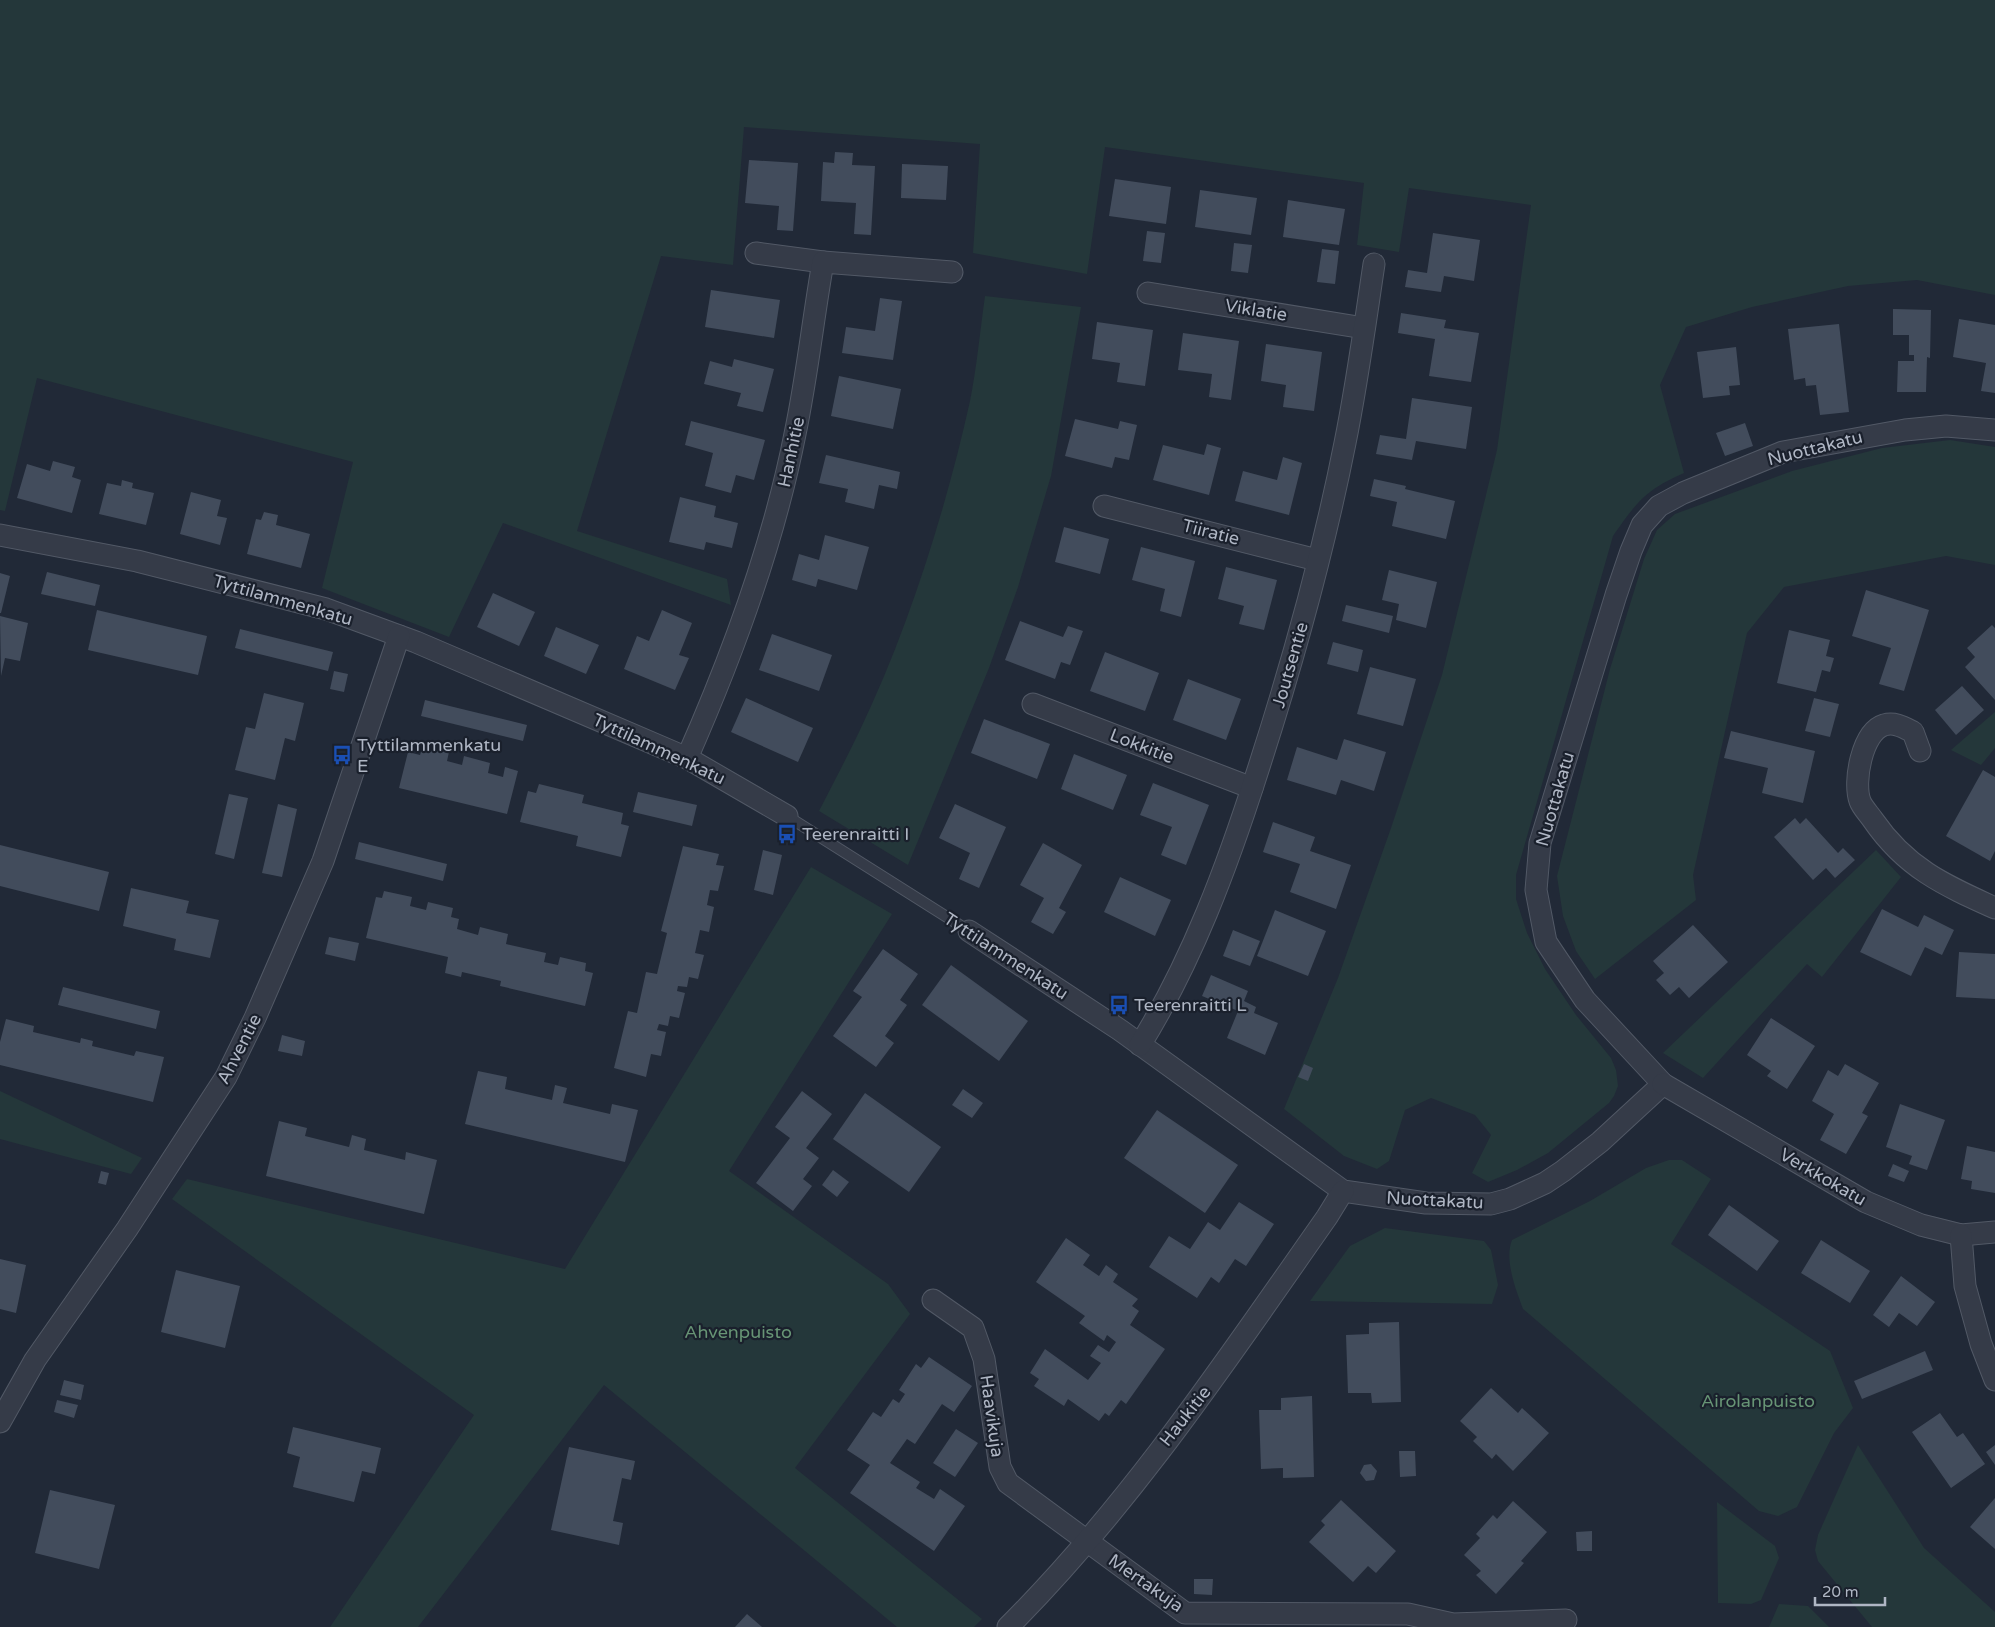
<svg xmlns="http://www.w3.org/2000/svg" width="1995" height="1627" viewBox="0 0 1995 1627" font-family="'Varela Round',sans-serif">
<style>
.green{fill:#24373a}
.building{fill:#424c5c}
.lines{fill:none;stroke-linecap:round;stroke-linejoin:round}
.service-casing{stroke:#525966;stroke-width:12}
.minor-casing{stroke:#525966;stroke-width:23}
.service{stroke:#353b48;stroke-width:10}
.minor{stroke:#353b48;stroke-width:21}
.labels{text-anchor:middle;stroke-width:4.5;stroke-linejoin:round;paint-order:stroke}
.street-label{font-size:18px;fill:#afb6c4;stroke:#1a202c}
.poi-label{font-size:18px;fill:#afb6c4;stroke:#1a202c;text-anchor:start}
.park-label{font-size:18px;fill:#679475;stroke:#1a202c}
</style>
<rect width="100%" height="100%" fill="#212937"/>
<g class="green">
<path d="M0,0H1995V295L1917,280L1848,286L1752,307L1686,327L1660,385L1684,473C1645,490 1636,503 1613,536L1516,875V899L1527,933L1545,969L1576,1015L1611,1058L1616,1070L1618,1086L1614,1096L1609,1103L1548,1153L1517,1170L1488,1182L1472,1173L1491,1135L1475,1115L1431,1098L1405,1110L1389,1161L1377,1169L1344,1156L1284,1109L1338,978L1391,828L1442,675L1497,450L1531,205L1409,188L1399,252L1357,245L1364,183L1105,147L1087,274L973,253L980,144L744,127L733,265L661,256L577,531L727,579L731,605L503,523L449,637L322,588L353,462L37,378L5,511L0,510Z"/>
<path d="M985,296L1081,307L1051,476L1018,587L989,668L908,865L819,811C833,784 847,757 860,730C908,630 946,509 970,401C977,366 980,331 985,296Z"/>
<polygon points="1950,440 1995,447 1995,565 1946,556 1784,587 1747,633 1693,875 1696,900 1595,979 1576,951 1563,916 1557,876 1610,669 1644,559 1657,530 1675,514 1792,471 1882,448"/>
<polygon points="1995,712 1995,748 1981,765 1951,750"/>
<polygon points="1876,850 1901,877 1822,977 1807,964 1703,1078 1663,1053"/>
<polygon points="811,867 892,914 729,1171 888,1284 910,1314 795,1468 982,1619 974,1627 897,1627 604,1385 418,1627 330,1627 474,1415 172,1199 187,1179 565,1269"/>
<polygon points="0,1091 142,1158 131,1174 0,1139"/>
<path d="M1669,1160H1682L1711,1179L1671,1244L1830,1351L1853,1408L1834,1433L1797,1507L1778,1516L1759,1511L1523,1309C1516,1290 1504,1260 1512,1240L1590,1201L1646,1168Z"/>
<polygon points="1385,1228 1484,1241 1491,1250 1498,1285 1492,1304 1310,1301 1350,1246"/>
<polygon points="1858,1445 1924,1548 1995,1612 1995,1627 1872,1627 1818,1561 1815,1550 1818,1535"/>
<polygon points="1717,1502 1775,1546 1779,1558 1761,1600 1751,1604 1718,1603"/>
<polygon points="1779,1604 1808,1606 1829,1627 1769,1627"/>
</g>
<g class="building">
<polygon points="835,152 853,153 852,165 875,166 871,235 854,234 856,203 821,201 823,162 834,163"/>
<polygon points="749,160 798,163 793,231 777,230 779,206 745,203"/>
<polygon points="902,164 948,166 946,200 901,198"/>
<polygon points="1115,179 1171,187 1166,224 1109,216"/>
<polygon points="1200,190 1257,198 1251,235 1195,227"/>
<polygon points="1288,200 1345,209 1339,245 1283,237"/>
<polygon points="1147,231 1165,233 1161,263 1143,261"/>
<polygon points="1433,233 1480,240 1474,281 1444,276 1441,292 1405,287 1408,270 1427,273"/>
<polygon points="1234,243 1252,245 1248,273 1231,271"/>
<polygon points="1322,249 1339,251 1335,284 1317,282"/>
<polygon points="711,290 780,300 774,338 705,327"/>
<polygon points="880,298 902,301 893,360 842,353 846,327 875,331"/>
<polygon points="1893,309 1931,310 1930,358 1927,357 1926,392 1897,392 1898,361 1914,361 1914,355 1909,355 1909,335 1893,335"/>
<polygon points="1401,313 1446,320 1444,328 1479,333 1471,382 1429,376 1435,339 1398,333"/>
<polygon points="1959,319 1995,325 1995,393 1981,391 1986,363 1953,357"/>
<polygon points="1097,322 1153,330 1145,386 1117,382 1120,363 1092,359"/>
<polygon points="1839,324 1849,412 1820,415 1816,385 1806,386 1805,378 1794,380 1788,329"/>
<polygon points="1183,333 1239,341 1231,400 1209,397 1212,374 1178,370"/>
<polygon points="1266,344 1322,352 1314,411 1283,407 1286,385 1261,381"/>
<polygon points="1736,347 1740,385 1729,386 1730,395 1703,398 1697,352"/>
<polygon points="734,359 774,369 763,412 737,406 741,393 704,384 710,361 732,367"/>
<polygon points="839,376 901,389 893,429 831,416"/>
<polygon points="1412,398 1472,407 1466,449 1416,441 1412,460 1376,454 1380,435 1406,439"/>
<polygon points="1075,419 1118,429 1120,421 1137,425 1129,460 1115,457 1112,468 1065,456"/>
<polygon points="691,421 765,440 754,480 736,475 731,493 705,486 713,453 685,445"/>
<polygon points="1745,423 1753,446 1725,456 1716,433"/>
<polygon points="1207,444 1221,448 1209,495 1153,480 1163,445 1204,455"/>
<polygon points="826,455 900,472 897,489 879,485 874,509 845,502 848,489 819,483"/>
<polygon points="1283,457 1302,463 1289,515 1235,501 1243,471 1277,480"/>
<polygon points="53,461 75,467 72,477 81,480 72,513 17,498 27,464 50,471"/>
<polygon points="1374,479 1406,486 1405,489 1455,501 1446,539 1392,526 1397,502 1370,496"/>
<polygon points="122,480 133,483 132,488 154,493 146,525 99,514 107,483 121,486"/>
<polygon points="191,492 221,500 217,516 227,518 220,545 180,534"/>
<polygon points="680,497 716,506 714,517 738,523 732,548 706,542 704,550 669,542"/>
<polygon points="264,512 278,515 276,525 310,534 301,568 247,554 256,519 261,520"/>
<polygon points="1064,527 1109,539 1100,574 1055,562"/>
<polygon points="825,535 869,547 857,590 818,579 816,587 792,580 799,554 819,560"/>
<polygon points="1141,547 1195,561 1181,617 1160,611 1165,589 1132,580"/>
<polygon points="1226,567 1277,580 1264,630 1239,624 1244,606 1218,599"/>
<polygon points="1389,570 1437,582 1426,628 1396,620 1399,604 1382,600"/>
<polygon points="47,572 100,585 95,606 41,594"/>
<polygon points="0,573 10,576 1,613 0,613"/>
<polygon points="1866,590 1929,610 1904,691 1879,684 1891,648 1852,636"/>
<polygon points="493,593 535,612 519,646 477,627"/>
<polygon points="1346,605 1393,616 1389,633 1342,621"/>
<polygon points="97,610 207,636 198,675 88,650"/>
<polygon points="662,610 692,623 679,655 689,658 675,690 624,669 637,636 649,641"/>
<polygon points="0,616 28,623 20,661 5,658 1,676"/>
<polygon points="1020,621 1063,637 1068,626 1083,631 1070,665 1061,662 1055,679 1005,660"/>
<polygon points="1992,625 1995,628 1995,700 1965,667 1975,657 1967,648"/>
<polygon points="556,627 599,645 586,674 544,656"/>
<polygon points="240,629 333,652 328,671 235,648"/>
<polygon points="1789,630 1830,640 1826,656 1834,658 1830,672 1822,670 1816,692 1777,683"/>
<polygon points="772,634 832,655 819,691 759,670"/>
<polygon points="1333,642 1363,650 1358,672 1327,664"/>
<polygon points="1105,652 1159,673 1145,711 1090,691"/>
<polygon points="1370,667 1416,679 1403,726 1357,714"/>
<polygon points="334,671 348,674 344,692 330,689"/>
<polygon points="1188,679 1241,699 1226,740 1173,720"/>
<polygon points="1962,686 1984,710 1956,735 1935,710"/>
<polygon points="264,693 304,703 295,741 285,738 275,780 235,770 246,727 255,729"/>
<polygon points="746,698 813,728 798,762 731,732"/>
<polygon points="1814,698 1839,704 1830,737 1805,731"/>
<polygon points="425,700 527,725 523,741 421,716"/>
<polygon points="984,719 1050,744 1037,779 971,753"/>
<polygon points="1731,731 1815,751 1803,803 1762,793 1768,768 1724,758"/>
<polygon points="1344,739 1386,752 1374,791 1341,780 1336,795 1287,780 1297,747 1337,760"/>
<polygon points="423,746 449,752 447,761 462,765 464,756 490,763 488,773 503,777 505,767 518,771 507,814 399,788 408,752 420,755"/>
<polygon points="1074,754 1127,775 1113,810 1061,789"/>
<polygon points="1983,770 1995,777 1995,851 1990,861 1946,836"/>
<polygon points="1153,783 1209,805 1186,865 1161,855 1172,827 1140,815"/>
<polygon points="539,784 584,795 582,803 623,813 621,824 629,826 621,857 576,846 578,836 520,822 528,791 536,793"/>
<polygon points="638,792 697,805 692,826 633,812"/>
<polygon points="229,794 248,798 234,859 215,854"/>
<polygon points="278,804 297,809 282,877 262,873"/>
<polygon points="955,804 1006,827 979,888 959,879 970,853 939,838"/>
<polygon points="1795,818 1800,824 1806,818 1838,853 1843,848 1855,860 1835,878 1826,868 1813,880 1774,837"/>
<polygon points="1273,822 1315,837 1310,851 1351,865 1336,909 1290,892 1300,864 1263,852"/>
<polygon points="359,842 447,864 443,881 355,859"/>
<polygon points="1043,843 1082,865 1059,908 1066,912 1053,934 1031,922 1044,898 1020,885"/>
<polygon points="0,845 109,872 99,911 0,886"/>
<polygon points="683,846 719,854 716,865 724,866 718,891 710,890 707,905 714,907 709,932 700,930 695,953 704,955 698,979 689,977 687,987 678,986 677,991 685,993 679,1018 670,1016 668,1026 659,1024 657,1030 666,1032 661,1056 651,1054 646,1077 614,1068 628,1011 637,1013 646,972 657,974 667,933 661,931"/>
<polygon points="763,850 782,855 773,895 754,890"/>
<polygon points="1120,877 1171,900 1155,936 1104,912"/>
<polygon points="131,888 189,901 186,913 219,920 210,958 174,950 176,939 123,926"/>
<polygon points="384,891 412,897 410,906 426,910 428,902 453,908 451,917 459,919 457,929 478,935 480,927 508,934 506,944 546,953 544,962 558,965 560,957 586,963 585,971 593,973 585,1006 500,986 501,981 462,972 461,977 445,973 448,957 366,938 376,897 382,898"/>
<polygon points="1882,909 1918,927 1924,915 1954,930 1942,955 1925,947 1911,976 1860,952"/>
<polygon points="1275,910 1326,931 1308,976 1257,956"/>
<polygon points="1693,925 1728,962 1689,998 1679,987 1670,995 1656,980 1664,973 1653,961"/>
<polygon points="1233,930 1260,941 1250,966 1223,956"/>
<polygon points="329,937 359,943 355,961 325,954"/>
<polygon points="883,949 918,974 900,1000 907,1005 885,1036 894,1043 876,1067 833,1036 862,997 853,991"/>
<polygon points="1959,952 1995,954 1995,999 1956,997"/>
<polygon points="951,965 1028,1021 999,1061 922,1005"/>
<polygon points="1211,975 1248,991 1244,1001 1256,1007 1254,1013 1278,1023 1265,1055 1227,1038 1238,1011 1202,996"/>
<polygon points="63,987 160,1011 156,1029 58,1005"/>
<polygon points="1771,1018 1815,1046 1787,1089 1767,1076 1771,1071 1747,1055"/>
<polygon points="6,1019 34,1026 33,1032 80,1043 81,1038 93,1041 92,1046 134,1056 136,1051 164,1057 153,1102 0,1065 0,1042"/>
<polygon points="282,1035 305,1041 302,1056 278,1051"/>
<polygon points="1304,1064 1313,1068 1308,1081 1298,1077"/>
<polygon points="1845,1064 1879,1083 1862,1113 1868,1116 1846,1154 1820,1140 1834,1114 1812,1101 1828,1070 1838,1076"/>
<polygon points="478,1071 507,1077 505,1089 552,1100 555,1085 567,1088 563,1103 610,1114 612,1104 638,1110 625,1162 465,1124"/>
<polygon points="963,1089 983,1103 972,1118 952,1105"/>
<polygon points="802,1091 832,1114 806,1148 819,1158 803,1179 812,1186 793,1211 756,1183 790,1138 775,1127"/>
<polygon points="865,1093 941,1147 909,1192 833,1139"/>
<polygon points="1900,1104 1945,1120 1927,1170 1909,1164 1912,1156 1886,1147"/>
<polygon points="1157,1110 1238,1165 1205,1213 1124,1158"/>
<polygon points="279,1121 307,1128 305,1136 349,1147 352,1135 366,1139 364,1150 405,1160 406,1152 437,1160 424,1214 266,1176"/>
<polygon points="1967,1146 1995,1152 1995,1193 1971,1189 1972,1181 1961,1179"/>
<polygon points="1893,1164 1909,1171 1904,1182 1888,1176"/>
<polygon points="833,1170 849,1182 837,1197 822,1185"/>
<polygon points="101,1171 109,1173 106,1185 98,1183"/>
<polygon points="1239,1202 1274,1224 1246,1266 1235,1259 1219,1283 1211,1277 1197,1298 1149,1267 1169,1236 1190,1249 1208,1222 1220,1230"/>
<polygon points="1729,1205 1779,1241 1757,1271 1708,1235"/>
<polygon points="1066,1238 1090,1255 1083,1265 1099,1276 1106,1265 1118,1274 1113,1282 1138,1299 1132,1306 1139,1311 1130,1325 1165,1349 1126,1404 1121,1400 1109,1416 1105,1413 1099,1421 1068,1399 1064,1406 1034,1386 1039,1379 1030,1373 1045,1349 1088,1380 1101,1363 1090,1356 1098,1345 1109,1352 1116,1342 1107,1335 1104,1341 1079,1323 1085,1316 1036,1282"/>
<polygon points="1821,1240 1870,1271 1850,1303 1801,1273"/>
<polygon points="0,1259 26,1265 16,1313 0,1309"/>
<polygon points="176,1270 240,1286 225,1348 161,1332"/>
<polygon points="1901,1276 1935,1302 1917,1326 1899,1313 1889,1327 1873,1315"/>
<polygon points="1399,1322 1401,1402 1372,1403 1371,1393 1348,1393 1346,1335 1369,1334 1369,1323"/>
<polygon points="1925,1351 1933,1370 1862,1399 1854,1381"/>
<polygon points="929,1357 972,1386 954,1412 942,1404 915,1444 907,1439 890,1463 920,1482 916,1488 934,1499 940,1489 965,1506 934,1551 850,1493 870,1465 847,1450 873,1412 881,1417 893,1399 899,1403 905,1394 899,1390 916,1364 921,1368"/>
<polygon points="64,1380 84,1385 81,1400 60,1395"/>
<polygon points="1491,1388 1518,1413 1522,1408 1549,1433 1513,1471 1496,1454 1492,1459 1473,1441 1477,1437 1460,1421"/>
<polygon points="1312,1396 1314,1477 1283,1478 1283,1468 1261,1469 1259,1410 1281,1410 1281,1398"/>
<polygon points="57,1400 78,1405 74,1418 54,1412"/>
<polygon points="1940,1413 1957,1437 1963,1433 1985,1464 1951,1488 1912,1432"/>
<polygon points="293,1427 381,1448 375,1474 362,1471 354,1502 293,1487 300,1457 287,1453"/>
<polygon points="956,1429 978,1443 955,1477 933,1463"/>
<polygon points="1995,1445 1995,1465 1986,1452"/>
<polygon points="569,1447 635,1461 631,1480 622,1478 613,1521 623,1523 619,1545 551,1530"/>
<polygon points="1399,1451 1415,1451 1416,1476 1400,1477"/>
<polygon points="1371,1464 1377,1471 1374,1480 1366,1481 1360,1473 1364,1465"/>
<polygon points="50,1490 115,1505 99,1569 35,1553"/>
<polygon points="1995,1498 1995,1549 1970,1527"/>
<polygon points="1341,1500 1396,1551 1376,1573 1368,1566 1353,1582 1309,1542 1325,1525 1321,1521"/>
<polygon points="1513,1501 1547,1532 1521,1561 1524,1563 1496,1594 1476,1575 1481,1571 1464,1555 1480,1538 1476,1534 1493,1515 1497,1519"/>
<polygon points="1592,1531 1592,1551 1577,1551 1576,1532"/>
<polygon points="1194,1579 1213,1579 1212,1595 1194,1594"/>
<polygon points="747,1614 762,1627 735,1627"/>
</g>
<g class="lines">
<defs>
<polyline id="service" points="787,816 969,931"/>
<g id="minor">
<polyline points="756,253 823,262"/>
<polyline points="1148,293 1364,328"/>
<polyline points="1104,506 1317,560"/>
<polyline points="0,535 137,561 326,609 416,642 687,758 787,816"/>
<polyline points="1033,704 1252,788"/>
<path d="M1920,751L1913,732C1903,727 1895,722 1884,725C1862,732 1853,782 1860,801C1862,807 1869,814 1873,820C1906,868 1944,885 1995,908"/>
<path d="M687,758C733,654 773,546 795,434C807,377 813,319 823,262L952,272"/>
<polyline points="969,931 1120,1030 1343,1191 1426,1203 1491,1204 1510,1199 1545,1183 1563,1171 1600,1142 1663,1084 1585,1000 1546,942 1536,890 1540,843 1616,595 1631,551 1642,525 1659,506 1683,493 1783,452 1905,430 1946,426 1995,430"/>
<path d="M1140,1045C1192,961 1227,867 1257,773C1292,665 1323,554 1345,443C1357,384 1365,324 1374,264"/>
<polyline points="1663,1084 1866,1202 1921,1225 1961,1235 1995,1232"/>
<polyline points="1961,1235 1965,1286 1981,1344 1995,1380"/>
<polyline points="933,1300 973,1328 984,1359 1000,1467 1008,1483 1185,1613 1408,1614 1453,1624 1566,1620"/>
<polyline points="0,1422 35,1360 127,1229 226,1077 255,1018 323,861 399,636"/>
<path d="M1008,1627C1131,1504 1228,1358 1327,1217L1343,1191"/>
</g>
</defs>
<use href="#service" class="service-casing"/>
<use href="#minor" class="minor-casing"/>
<use href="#service" class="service"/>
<use href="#minor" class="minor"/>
</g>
<defs>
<symbol id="bus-bare" viewBox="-9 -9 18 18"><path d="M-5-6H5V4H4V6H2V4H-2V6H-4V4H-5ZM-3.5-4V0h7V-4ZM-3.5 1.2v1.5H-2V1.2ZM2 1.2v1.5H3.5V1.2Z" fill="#1a4fb4" stroke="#1a202c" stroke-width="2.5" paint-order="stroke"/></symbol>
</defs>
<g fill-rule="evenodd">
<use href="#bus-bare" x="328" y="741" width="28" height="28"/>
<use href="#bus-bare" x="773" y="820" width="28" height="28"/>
<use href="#bus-bare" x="1105" y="991" width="28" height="28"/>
</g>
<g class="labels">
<g class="street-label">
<text transform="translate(1256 310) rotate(9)" y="6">Viklatie</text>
<text transform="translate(1815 448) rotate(-14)" y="6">Nuottakatu</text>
<text transform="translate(791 452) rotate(-78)" y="6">Hanhitie</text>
<text transform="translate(1211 532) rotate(14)" y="6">Tiiratie</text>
<text transform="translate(283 600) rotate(16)" y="6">Tyttilammenkatu</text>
<text transform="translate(1290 665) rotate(-74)" y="6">Joutsentie</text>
<text transform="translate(1142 746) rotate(21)" y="6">Lokkitie</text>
<text transform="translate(659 749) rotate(25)" y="6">Tyttilammenkatu</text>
<text transform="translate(1555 799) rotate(-74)" y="6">Nuottakatu</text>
<text transform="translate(1006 956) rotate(33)" y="6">Tyttilammenkatu</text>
<text transform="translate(239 1049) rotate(-63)" y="6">Ahventie</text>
<text transform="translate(1823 1177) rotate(30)" y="6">Verkkokatu</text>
<text transform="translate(1435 1200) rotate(3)" y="6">Nuottakatu</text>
<text transform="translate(992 1416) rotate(82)" y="6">Haavikuja</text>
<text transform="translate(1185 1416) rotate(-52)" y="6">Haukitie</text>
<text transform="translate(1146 1583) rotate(35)" y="6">Mertakuja</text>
</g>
<g class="poi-label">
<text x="357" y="751">Tyttilammenkatu<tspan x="357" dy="21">E</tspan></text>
<text x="802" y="840">Teerenraitti I</text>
<text x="1134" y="1011">Teerenraitti L</text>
</g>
<g class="park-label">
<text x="738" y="1338">Ahvenpuisto</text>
<text x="1758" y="1407">Airolanpuisto</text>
</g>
</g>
<path d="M1815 1597v8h70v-8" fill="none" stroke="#afb6c4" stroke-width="2.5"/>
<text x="1822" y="1597" font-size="15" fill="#afb6c4" stroke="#1a202c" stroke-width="4" paint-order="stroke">20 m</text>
</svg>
